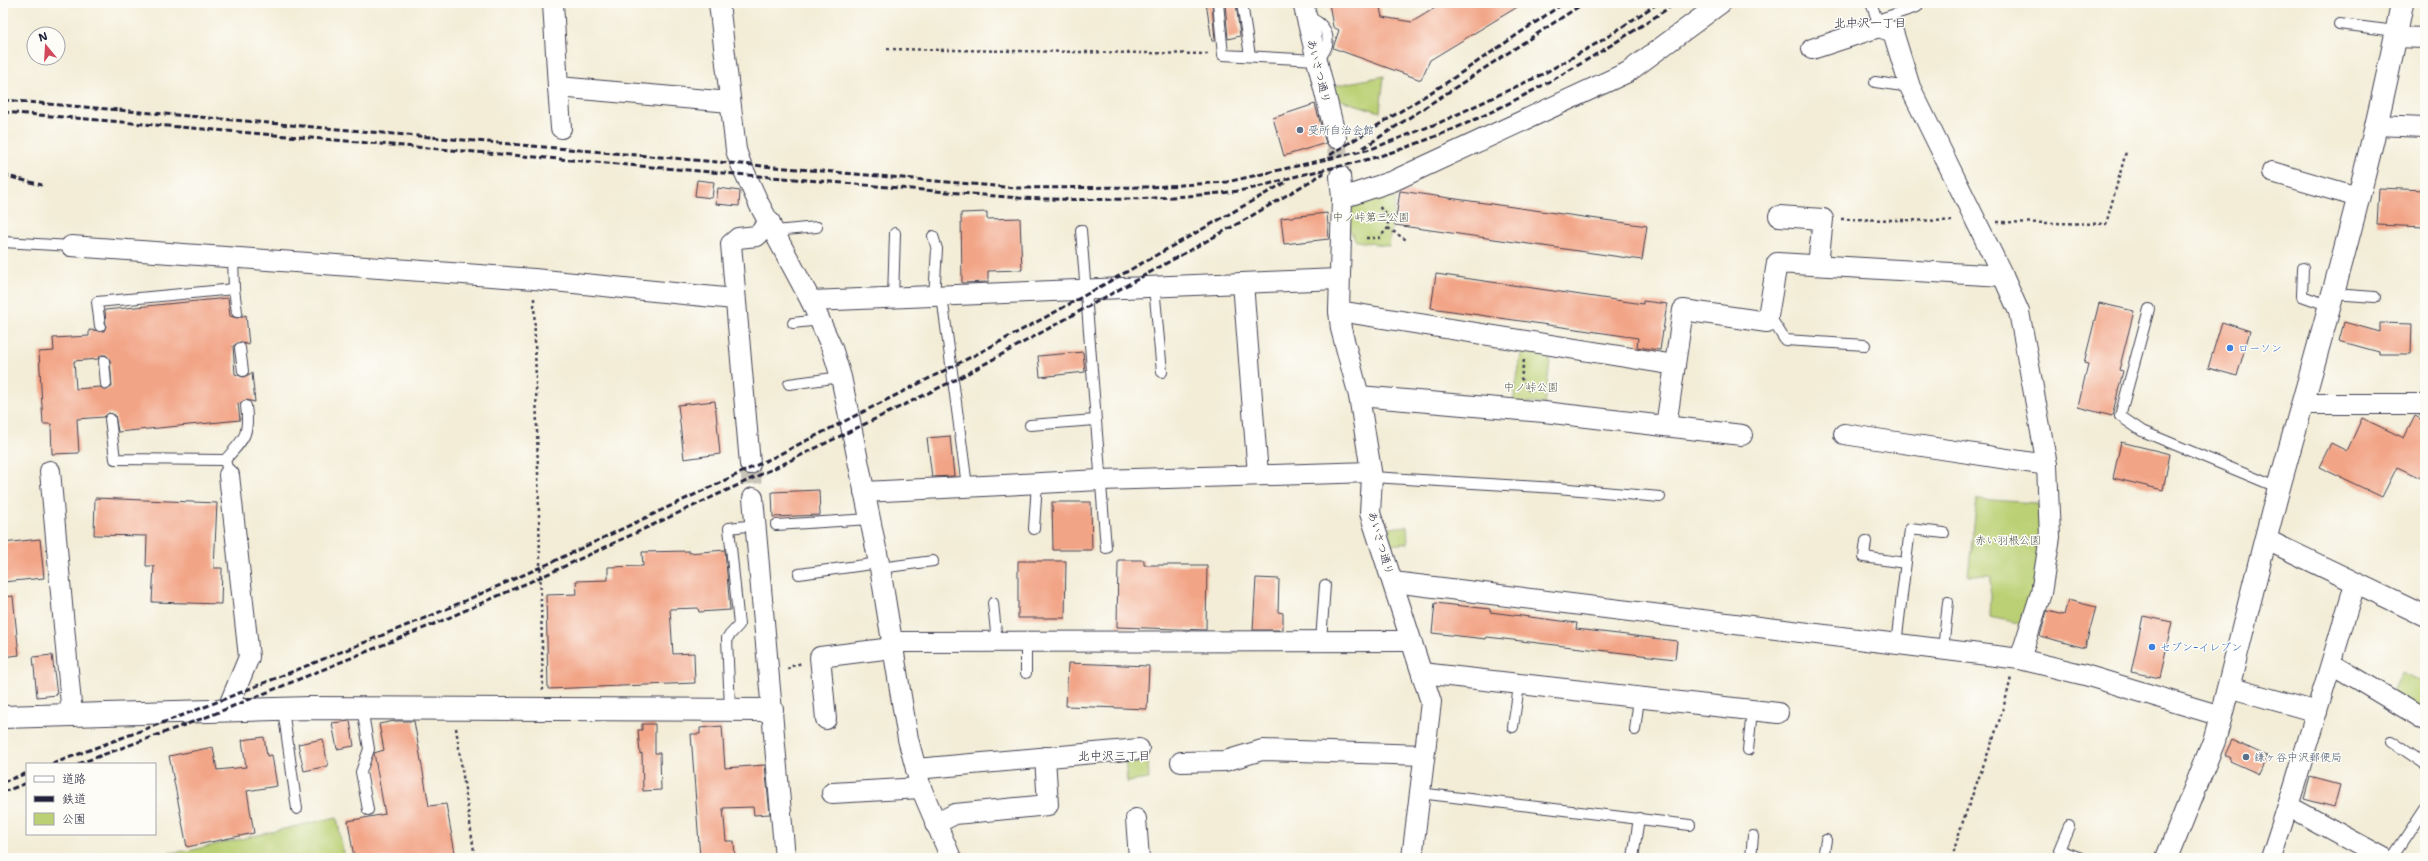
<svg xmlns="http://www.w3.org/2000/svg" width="2428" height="861" viewBox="0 0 2428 861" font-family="'Shantell Sans','Klee One',sans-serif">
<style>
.green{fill:#bbd074;stroke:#6e7958}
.building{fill:#f2a486;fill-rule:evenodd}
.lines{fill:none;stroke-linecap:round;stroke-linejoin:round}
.minor-tunnel{stroke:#c9c4b8;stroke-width:20;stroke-dasharray:20 10;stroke-linecap:butt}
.service-casing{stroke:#414052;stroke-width:12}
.minor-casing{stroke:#414052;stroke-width:22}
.tertiary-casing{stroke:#414052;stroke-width:24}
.path{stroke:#414052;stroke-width:2.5;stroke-dasharray:3 3;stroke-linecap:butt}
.service{stroke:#fff;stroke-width:10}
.minor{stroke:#fff;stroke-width:20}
.tertiary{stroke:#fff;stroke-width:22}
.rail{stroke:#22223b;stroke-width:3;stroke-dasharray:6 3;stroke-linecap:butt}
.service-dot{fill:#5c6f8a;stroke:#fdfcf7;stroke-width:1.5}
.shop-dot{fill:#3f7fe0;stroke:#fdfcf7;stroke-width:1.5}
.labels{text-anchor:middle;stroke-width:3;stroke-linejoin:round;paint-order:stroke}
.street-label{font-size:11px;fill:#22223b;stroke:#fdfcf7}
.service-label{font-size:11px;fill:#4e5e75;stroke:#fdfcf7;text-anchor:start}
.park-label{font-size:11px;fill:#50564c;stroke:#fdfcf7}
.shop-label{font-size:11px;fill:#366cbe;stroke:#fdfcf7;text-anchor:start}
.neighbourhood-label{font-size:12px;fill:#22223b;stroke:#fdfcf7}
</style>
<rect width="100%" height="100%" fill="#fdfcf7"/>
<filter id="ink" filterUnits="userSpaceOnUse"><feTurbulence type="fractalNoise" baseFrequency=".025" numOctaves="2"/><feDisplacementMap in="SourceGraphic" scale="8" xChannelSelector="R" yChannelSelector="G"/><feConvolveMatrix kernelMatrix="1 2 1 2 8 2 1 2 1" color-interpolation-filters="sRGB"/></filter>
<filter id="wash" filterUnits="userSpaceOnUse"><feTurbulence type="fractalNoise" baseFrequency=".012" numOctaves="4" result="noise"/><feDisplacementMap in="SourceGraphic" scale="16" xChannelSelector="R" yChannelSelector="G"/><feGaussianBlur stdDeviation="0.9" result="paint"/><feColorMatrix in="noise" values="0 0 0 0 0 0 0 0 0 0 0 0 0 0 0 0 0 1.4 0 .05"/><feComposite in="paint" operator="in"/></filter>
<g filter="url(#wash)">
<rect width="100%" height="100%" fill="#f3edd7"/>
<g class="green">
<polygon points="1384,76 1380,112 1337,99 1333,86"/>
<polygon points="1398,184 1389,246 1356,241 1349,229 1350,205"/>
<polygon points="1522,348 1551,352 1545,404 1513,402"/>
<path d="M1977,499L2036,503C2056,529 2032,593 2024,624L1989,617L1991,575H1968Z"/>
<polygon points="1407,526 1408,543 1391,545 1389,528"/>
<polygon points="2402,671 2425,682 2425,712 2393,692"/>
<polygon points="1130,757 1136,763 1148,762 1149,779 1127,782 1125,758"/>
<polygon points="337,817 344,858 131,858 192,850"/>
</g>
<g id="blocks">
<g class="building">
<polygon points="1206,3 1212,3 1215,41 1212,41"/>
<polygon points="1225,3 1236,3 1240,36 1228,39"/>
<polygon points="1329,3 1379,3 1382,17 1412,22 1443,3 1524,3 1430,60 1421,80 1333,48 1339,30 1333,27"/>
<polygon points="1315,104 1326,143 1284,156 1273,118"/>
<polygon points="697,180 714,182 712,198 695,196"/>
<polygon points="718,188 740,191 739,206 716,204"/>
<polygon points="2379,188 2425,190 2425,227 2377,225"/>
<polygon points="1400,191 1647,226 1642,260 1395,225"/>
<polygon points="987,212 987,219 1020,218 1022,270 988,271 988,282 962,283 961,213"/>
<polygon points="1327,213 1329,239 1284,244 1281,218"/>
<polygon points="1436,274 1643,304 1643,301 1667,304 1660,350 1637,347 1638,338 1431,308"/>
<path d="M228,298L230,316L237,318L246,315L249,345L240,342L233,346L235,374L243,377L252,373L255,402L246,400L238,404L240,420L118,432L115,415L109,413L104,417L77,419L79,453L52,454L51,424H43L39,352L54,351L53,338L89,336V330L104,331L106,326L105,310ZM101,355H106L110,360L112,387L106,390L100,387L76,389L74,361L98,359Z"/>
<polygon points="2099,303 2134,311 2119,370 2123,371 2112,416 2078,407 2088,364 2084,363"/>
<polygon points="2222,322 2250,331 2237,376 2208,368"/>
<polygon points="2344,322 2380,332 2380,323 2412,324 2411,354 2379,354 2379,352 2339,341"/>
<polygon points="1083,352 1085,372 1040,377 1038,356"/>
<polygon points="715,401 720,454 684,459 678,405"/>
<polygon points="2415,416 2425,421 2425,480 2397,467 2382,497 2319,467 2331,443 2347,451 2362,418 2404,438"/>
<polygon points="950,436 954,476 932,477 927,438"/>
<polygon points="2121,442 2170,454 2163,490 2113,478"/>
<polygon points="819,490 820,515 773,517 772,492"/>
<polygon points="95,498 217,503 214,568 222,568 221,604 152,602 154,566 146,566 147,536 94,535"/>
<polygon points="1052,502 1091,502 1092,550 1053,550"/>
<polygon points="40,539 44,578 3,582 3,543"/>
<polygon points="725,550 730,610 699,612 698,608 670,609 673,654 694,653 695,683 548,689 546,595 577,594 576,581 608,580 608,567 643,566 642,552 689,551 689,553"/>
<polygon points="1118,560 1144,560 1144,565 1207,565 1206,630 1117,627"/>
<polygon points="1018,561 1066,561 1065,618 1018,618"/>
<polygon points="1256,578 1279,579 1278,612 1283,613 1283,630 1253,630"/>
<polygon points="13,596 19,655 3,657 3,597"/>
<polygon points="2068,600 2096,607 2085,648 2040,636 2047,611 2064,615"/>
<polygon points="1435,603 1490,609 1490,612 1577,623 1576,629 1677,641 1675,659 1487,637 1486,639 1432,633"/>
<polygon points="2143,616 2172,622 2160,678 2131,672"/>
<polygon points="52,655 57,695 37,697 33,657"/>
<polygon points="1068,663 1149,666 1147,709 1066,706"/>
<polygon points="350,721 354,746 337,749 332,723"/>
<polygon points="395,721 414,721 429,806 446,804 456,858 354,858 348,821 385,814 374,753 384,750 379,724"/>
<polygon points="642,724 655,724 655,753 660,753 661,790 643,791 642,753 640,754 638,730 642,730"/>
<polygon points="722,726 725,768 765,765 770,814 754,815 753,807 723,808 726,841 734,841 735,858 700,858 691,734 700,734 700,728"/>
<polygon points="264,737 267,756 272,755 277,786 247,791 254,833 187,847 169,756 213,747 217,770 246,767 242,740"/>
<polygon points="323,739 328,766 304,771 298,744"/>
<polygon points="2232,740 2267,756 2259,774 2230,761 2231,758 2225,755"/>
<polygon points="2310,777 2340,785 2334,807 2304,799"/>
</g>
</g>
</g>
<g filter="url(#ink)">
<use href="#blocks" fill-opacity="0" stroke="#414052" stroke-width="1"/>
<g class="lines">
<g class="minor-tunnel">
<polyline points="1336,138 1340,176"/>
<polyline points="750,464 753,498"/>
</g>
<defs>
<g id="service">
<path d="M1218,3L1223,55L1317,60C1335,45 1329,22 1306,17"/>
<polyline points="1242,3 1250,56"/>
<polyline points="1871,3 1879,25"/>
<polyline points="1877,20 1917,7"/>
<polyline points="2339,24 2396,31"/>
<polyline points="1875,82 1910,87"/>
<polyline points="1081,230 1106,548"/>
<polyline points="775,231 817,227"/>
<polyline points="933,236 937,249 934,297"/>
<polyline points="3,242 71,246"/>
<polyline points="233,258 234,289"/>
<polyline points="2303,268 2302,296 2330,306"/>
<polyline points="1154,287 1162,372"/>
<polyline points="2333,294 2375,297"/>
<polyline points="942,296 967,486"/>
<polyline points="893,299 895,233"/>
<polyline points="2149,309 2120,416 2142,431 2279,488"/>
<polyline points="1769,315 1785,340 1865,345"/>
<polyline points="793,323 820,320"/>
<polyline points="100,326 97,302 234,289 237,312"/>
<polyline points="240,348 243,371"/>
<polyline points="104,361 106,384"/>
<polyline points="789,384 841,377"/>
<polyline points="110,419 115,459 225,460 229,475"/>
<polyline points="1030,425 1095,420"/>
<path d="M225,460C244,439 250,435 246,406"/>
<polyline points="1372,477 1557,488 1660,497"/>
<polyline points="776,525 870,519"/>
<polyline points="1034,529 1037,483"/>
<polyline points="1866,541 1864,557 1905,563"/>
<polyline points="880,568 933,561"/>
<polyline points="799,574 879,563"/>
<polyline points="993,603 997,642"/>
<polyline points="1321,641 1325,585"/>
<polyline points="1896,644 1910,529 1944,533"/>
<polyline points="1943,650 1948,602"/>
<polyline points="1026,673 1026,642"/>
<polyline points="362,708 369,749 361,772 368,810"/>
<polyline points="283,709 297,809"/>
<polyline points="730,709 727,638 739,625 729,528 756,525"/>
<polyline points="1513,727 1519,686"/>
<polyline points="1635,730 1639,698"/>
<polyline points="2391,741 2425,764"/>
<polyline points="1748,750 1752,710"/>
<polyline points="1419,793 1690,825"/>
<polyline points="2069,826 2059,850 2081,858"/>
<polyline points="1633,858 1639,818"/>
<polyline points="1751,858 1753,836"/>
<polyline points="1823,858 1826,840"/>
<polyline points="2392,858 2425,808"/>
</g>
<g id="minor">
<polyline points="553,3 558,87 730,102"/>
<polyline points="719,3 736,150 740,162 759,204 811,301 832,348 841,377 880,568 908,739 921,788 951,858"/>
<polyline points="1303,3 1336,138"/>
<polyline points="2395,37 2425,38"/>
<polyline points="1812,49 1879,27 1893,32 1910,87 2003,276 2019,312 2024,338 2047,465 2050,537 2041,593 2020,659"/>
<polyline points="558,87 561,128"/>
<polyline points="2376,125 2425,127"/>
<polyline points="2272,172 2358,197"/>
<polyline points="1340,176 1342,198 1339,311 1341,329 1359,396 1372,477 1370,513 1431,702 1412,858"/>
<polyline points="1342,198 1393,181 1628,72 1721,3"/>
<polyline points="1779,216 1823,219 1818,265"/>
<polyline points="71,246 534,279 734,299"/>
<polyline points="1243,283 1258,475"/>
<polyline points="811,301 1338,279"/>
<polyline points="1339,311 1675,365"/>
<polyline points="1359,396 1544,412 1742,435"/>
<polyline points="2303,404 2425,404"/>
<polyline points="1666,426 1683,310 1767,322 1777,263 2003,276"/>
<polyline points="1844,434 2047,465"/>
<polyline points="750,464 731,244 738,238 757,236 770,222"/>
<polyline points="50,471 72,715"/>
<polyline points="864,492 1100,480 1371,472"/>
<polyline points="753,498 785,858"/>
<polyline points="2265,539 2425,616"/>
<polyline points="1393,582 2020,659 2085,675 2221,716"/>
<polyline points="891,642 1411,641"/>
<polyline points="2332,664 2425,720"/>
<polyline points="1422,673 1778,713"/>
<polyline points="2228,687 2317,712"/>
<polyline points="227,710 249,657 229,475"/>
<polyline points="826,719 820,657 892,648"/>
<polyline points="1181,762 1225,761 1262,750 1424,755"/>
<polyline points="916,769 1139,749"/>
<polyline points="832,793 921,788"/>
<polyline points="2288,806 2384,858"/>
<polyline points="1136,819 1139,858"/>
<polyline points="935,824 955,814 1048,805 1045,757"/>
<polyline points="2271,858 2294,787 2355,584"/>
</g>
<g id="tertiary">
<polyline points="3,717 310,708 772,710"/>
<path d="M2167,858L2214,741L2221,716C2241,637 2260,558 2281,480C2325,322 2372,164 2402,3"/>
</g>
</defs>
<use href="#service" class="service-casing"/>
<use href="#minor" class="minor-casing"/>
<use href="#tertiary" class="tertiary-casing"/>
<g class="path">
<polyline points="887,49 1209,54"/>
<polyline points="1841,219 1954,221"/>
<polyline points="1997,222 2106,224 2126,152"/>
<polyline points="1388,228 1408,241"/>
<polyline points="1366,238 1379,238 1388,228 1388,215 1378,206"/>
<polyline points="534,298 543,690"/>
<polyline points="1524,360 1521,378 1530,392"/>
<polyline points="788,670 789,667 802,663"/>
<polyline points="456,728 475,858"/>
<path d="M1952,858C1968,796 1998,739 2011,677"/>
</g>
<use href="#service" class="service"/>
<use href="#minor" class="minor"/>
<use href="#tertiary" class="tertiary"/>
<g class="rail">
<polyline points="3,100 1017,188 1151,187 1227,182 1371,149 1441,122 1543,74 1601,41 1658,3"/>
<path d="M3,112L1019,198C1089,201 1159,200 1229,192C1254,190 1280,180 1305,174C1327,169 1351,164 1373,158C1482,126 1582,66 1676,3"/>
<polyline points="1363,148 1584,3"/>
<polyline points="1330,155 1446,83 1564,3"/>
<polyline points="3,175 42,185"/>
<polyline points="52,764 207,706 435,614 548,564 774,457 977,354 1057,311 1286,182"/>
<polyline points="78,764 209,716 439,622 552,572 781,465 961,377 1248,218 1324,173"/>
<polyline points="3,782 27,773"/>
<polyline points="3,792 27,783"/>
</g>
</g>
</g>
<g class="service-dot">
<circle cx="1300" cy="130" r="4"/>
<circle cx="2246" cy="757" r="4"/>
</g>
<g class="shop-dot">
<circle cx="2230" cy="348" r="4"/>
<circle cx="2152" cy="647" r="4"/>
</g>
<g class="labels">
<g class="street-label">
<text transform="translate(1319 71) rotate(76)" y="4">あいさつ通り</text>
<text transform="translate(1381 543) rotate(74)" y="4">あいさつ通り</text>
</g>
<g class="service-label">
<text x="1308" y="134">受所自治会館</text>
<text x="2254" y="761">鎌ヶ谷中沢郵便局</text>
</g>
<g class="park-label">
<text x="1371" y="221">中ノ峠第三公園</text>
<text x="1531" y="391">中ノ峠公園</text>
<text x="2008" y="544">赤い羽根公園</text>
</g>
<g class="shop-label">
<text x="2238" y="352">ローソン</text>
<text x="2160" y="651">セブン-イレブン</text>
</g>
<g class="neighbourhood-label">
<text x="1870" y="27">北中沢一丁目</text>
<text x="1114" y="760">北中沢三丁目</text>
</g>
</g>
<rect width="2428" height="861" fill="none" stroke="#fdfcf7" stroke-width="16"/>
<rect x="26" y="763" width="130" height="72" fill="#fdfcf7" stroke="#a5a5ac"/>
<rect x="34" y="776" width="20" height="6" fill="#ffffff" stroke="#a5a5ac"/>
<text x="62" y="783" font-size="12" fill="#22223b">道路</text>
<rect x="34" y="796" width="20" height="6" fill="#22223b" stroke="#a5a5ac"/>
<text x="62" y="803" font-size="12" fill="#22223b">鉄道</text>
<rect x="34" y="813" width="20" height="12" fill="#bbd074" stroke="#a5a5ac"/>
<text x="62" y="823" font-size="12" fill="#22223b">公園</text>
<g transform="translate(46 46) rotate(342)"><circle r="19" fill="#fdfcf7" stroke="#a5a5ac"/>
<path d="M0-3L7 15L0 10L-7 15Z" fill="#d1495b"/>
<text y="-6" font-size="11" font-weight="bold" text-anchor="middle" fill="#22223b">N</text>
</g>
</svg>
